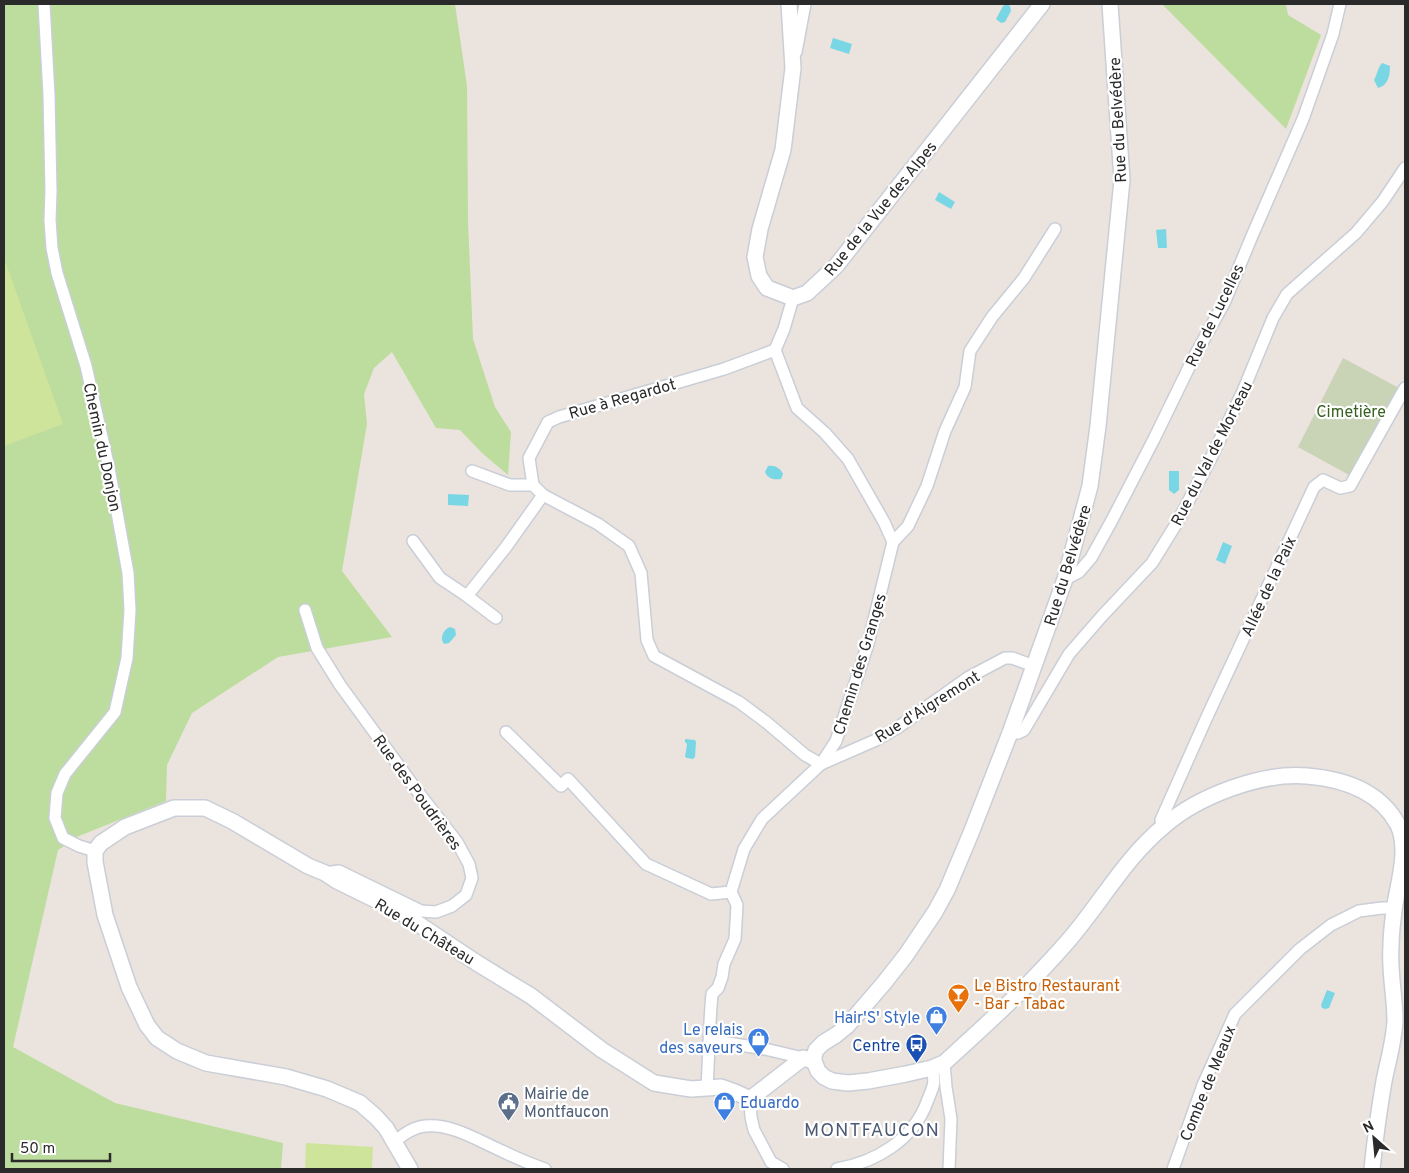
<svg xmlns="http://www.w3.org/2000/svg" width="1409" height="1173" viewBox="0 0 1409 1173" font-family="Overpass,sans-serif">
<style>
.green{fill:#bddd9e}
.cemetery{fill:#c9d3b6}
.pitch{fill:#cfe49b}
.water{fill:#79d7e5}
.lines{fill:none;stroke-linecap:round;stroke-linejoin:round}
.minor-casing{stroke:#c9ced7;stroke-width:14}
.tertiary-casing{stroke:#c9ced7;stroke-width:18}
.minor{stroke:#fff;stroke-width:11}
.tertiary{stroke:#fff;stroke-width:15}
.labels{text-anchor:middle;stroke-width:4.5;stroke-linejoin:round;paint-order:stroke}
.street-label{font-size:16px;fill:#2a2a2a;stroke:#fff}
.park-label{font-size:16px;fill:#376120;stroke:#fff}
.food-label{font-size:16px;fill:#c56008;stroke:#fff;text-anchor:start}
.shop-label{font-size:16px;fill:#366cbe;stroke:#fff;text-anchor:end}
.transit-label{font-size:16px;fill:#164399;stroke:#fff;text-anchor:end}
.service-label{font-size:16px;fill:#4e5e75;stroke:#fff;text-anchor:start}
.quarter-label{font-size:19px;letter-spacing:1px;fill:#4e5b77;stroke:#fff}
</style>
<rect width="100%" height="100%" fill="#ebe3dd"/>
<g class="green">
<polygon points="4,4 455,4 467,86 468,221 473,339 495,407 511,432 508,475 482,453 460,430 436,428 392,352 374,368 364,394 367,424 342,571 392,637 278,657 192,713 167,765 166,801 79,836 58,850 13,1047 115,1103 283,1143 281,1169 4,1169"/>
<polygon points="1162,4 1286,4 1288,15 1321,35 1286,129"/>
</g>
<polygon class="cemetery" points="1343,358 1399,388 1351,476 1298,447"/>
<g class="pitch">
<polygon points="4,258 63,424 4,446"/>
<polygon points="306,1143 373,1147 372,1169 305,1169"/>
</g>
<g class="water">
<polygon points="1007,4 1010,6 1011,11 1005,22 1001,23 996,19 1003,6"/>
<polygon points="833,38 852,44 849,54 830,48"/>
<path d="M1382,63L1390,66C1390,75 1388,86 1378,88L1374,80C1377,75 1378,67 1382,63Z"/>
<polygon points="939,192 955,202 951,209 935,200"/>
<polygon points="1166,229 1167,248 1158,248 1156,230"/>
<path d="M768,466C775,465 780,468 783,474L781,479C774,480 768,479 765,472Z"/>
<polygon points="1169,471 1179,471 1179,490 1174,494 1169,490"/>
<polygon points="448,494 469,495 468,506 448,505"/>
<polygon points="1223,542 1232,546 1225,564 1216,560"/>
<path d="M450,627L455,629L456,635L449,643L444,644C439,638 444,629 450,627Z"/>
<polygon points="685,739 695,740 696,742 695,757 693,759 687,758 685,757 687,744 685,742"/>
<polygon points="1327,990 1335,993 1329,1008 1325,1009 1322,1008 1321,1005"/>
</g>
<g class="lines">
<defs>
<g id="minor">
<polyline points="44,4 49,95 51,191 50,220 52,248 57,273 86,366 109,468 128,573 130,610 127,658 115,712 65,774 57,793 55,818 63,838 79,846 95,851"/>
<polyline points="796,52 805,4"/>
<polyline points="775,350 724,369 559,417 548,422 529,458 533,485 543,495 598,524 629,546 641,573 647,640 654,656 739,702 766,722 805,755 821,764"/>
<polyline points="472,471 510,485 533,485"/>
<polyline points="413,541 440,578 467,596 506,547 543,495"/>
<polyline points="893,542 908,526 927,486 945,431 965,387 970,351 992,317 1024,278 1055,229"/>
<polyline points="1065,579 1079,572 1091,558 1111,522 1154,439 1193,359 1225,301 1252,236 1303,119 1333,34 1340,4"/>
<polyline points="467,596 496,618"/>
<polyline points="305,610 317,648 340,685 418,792 457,842 469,864 472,878 466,895 452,906 436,912 421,911 339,871 325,873"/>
<polyline points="506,732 561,786 568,779 646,864 711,894 731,892"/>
<polyline points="1010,733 1018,733 1024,730 1069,654 1102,616 1152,563 1178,521 1211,458 1243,391 1273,318 1287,294 1356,233 1383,201 1405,168"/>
<polyline points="821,764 876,740 897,728 969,677 1005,658 1012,658 1034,666"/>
<polyline points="1165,825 1161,820 1206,719 1314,487 1323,480 1340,488 1350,486 1405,388"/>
<polyline points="710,1040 765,1049 803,1058"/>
<polyline points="944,1063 946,1087 951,1119 949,1169"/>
<path d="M707,1087C709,1056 709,1025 712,994L718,988L722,977L724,964L735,939L737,905L731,892L744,849L762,819L821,764L836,741L868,644L893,542L884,522L848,459L825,433L797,408L775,350L784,329L793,298"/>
<polyline points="750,1099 751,1117 754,1130 771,1162"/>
<path d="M394,1142C403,1135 413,1127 425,1126C451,1123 479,1141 502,1151C516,1158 531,1164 545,1169"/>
<polyline points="771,1162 783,1169"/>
<path d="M837,1169C876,1162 913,1140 927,1102C933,1086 936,1085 932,1068"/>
<polyline points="1173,1169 1203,1085 1235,1014 1300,949 1331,925 1359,911 1382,908 1395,908"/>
</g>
<g id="tertiary">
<polyline points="789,4 793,68 783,150 760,229 755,257 759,276 767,288 793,298 807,293 836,266 1042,4"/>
<path d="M1110,4L1122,180L1098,426L1090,486L1065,579L1010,733L971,833L947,890L935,912L906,955L884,983L847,1026L836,1035L823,1043L816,1050L814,1056V1061L818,1071L824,1077L832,1081L848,1083L868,1081L906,1074L932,1068L944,1063C987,1024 1030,985 1068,941C1101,903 1125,858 1164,826C1198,796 1262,772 1307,776C1344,779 1380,791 1398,825C1409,849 1399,880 1395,904C1393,918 1391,932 1391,946C1389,971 1395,996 1395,1021C1394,1041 1388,1061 1384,1081C1379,1110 1375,1140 1372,1169"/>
<polyline points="410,1169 386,1128 376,1117 360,1103 327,1089 286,1077 206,1063 177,1051 157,1038 147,1025 129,987 105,915 95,862 95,851 101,843 125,827 174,808 205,808 232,821 308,866 325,873 337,881 402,913 477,963 531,996 602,1050 654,1083 691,1089 721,1087 735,1092 750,1099 803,1058 814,1061"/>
</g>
</defs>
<use href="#minor" class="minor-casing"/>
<use href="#tertiary" class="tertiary-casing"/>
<use href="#minor" class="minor"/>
<use href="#tertiary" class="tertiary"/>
</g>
<defs>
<symbol id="bar-pin" viewBox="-11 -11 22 30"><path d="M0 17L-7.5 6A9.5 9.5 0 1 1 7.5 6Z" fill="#e8710a" stroke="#fff"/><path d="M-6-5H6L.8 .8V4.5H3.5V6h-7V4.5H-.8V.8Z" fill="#fff"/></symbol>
<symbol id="shop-pin" viewBox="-11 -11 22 30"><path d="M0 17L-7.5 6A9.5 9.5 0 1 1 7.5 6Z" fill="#3f7fe0" stroke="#fff"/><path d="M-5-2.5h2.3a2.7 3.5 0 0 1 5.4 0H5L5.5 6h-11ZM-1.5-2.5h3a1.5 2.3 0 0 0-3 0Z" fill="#fff"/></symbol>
<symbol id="bus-pin" viewBox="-11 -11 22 30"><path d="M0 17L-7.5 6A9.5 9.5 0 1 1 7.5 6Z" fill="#1a4fb4" stroke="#fff"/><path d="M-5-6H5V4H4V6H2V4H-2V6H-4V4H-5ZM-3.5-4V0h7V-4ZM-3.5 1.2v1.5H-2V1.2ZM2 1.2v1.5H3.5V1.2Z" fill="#fff"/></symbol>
<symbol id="civic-pin" viewBox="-11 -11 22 30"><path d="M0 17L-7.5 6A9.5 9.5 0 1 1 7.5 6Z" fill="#5c6f8a" stroke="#fff"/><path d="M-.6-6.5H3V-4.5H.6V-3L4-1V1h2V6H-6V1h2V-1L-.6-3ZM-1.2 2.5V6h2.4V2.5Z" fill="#fff"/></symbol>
</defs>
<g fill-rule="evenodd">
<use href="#bar-pin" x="946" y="982" width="25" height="34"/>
<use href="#shop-pin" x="924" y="1004" width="25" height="34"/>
<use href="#shop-pin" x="746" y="1026" width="25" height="34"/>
<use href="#bus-pin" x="904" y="1032" width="25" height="34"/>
<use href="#civic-pin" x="496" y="1090" width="25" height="34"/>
<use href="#shop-pin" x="712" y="1090" width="25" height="34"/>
</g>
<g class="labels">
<g class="street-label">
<text transform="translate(1117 120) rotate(-93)" y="6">Rue du Belvédère</text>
<text transform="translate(880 208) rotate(-51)" y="6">Rue de la Vue des Alpes</text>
<text transform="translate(1214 315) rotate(-64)" y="6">Rue de Lucelles</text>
<text transform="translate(622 398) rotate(-16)" y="6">Rue à Regardot</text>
<text transform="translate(103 447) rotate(78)" y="6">Chemin du Donjon</text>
<text transform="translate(1211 453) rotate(-63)" y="6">Rue du Val de Morteau</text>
<text transform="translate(1067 565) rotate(-73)" y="6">Rue du Belvédère</text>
<text transform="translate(1268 586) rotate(-65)" y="6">Allée de la Paix</text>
<text transform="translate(859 664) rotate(-73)" y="6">Chemin des Granges</text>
<text transform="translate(927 706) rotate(-32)" y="6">Rue d'Aigremont</text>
<text transform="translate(418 792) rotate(54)" y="6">Rue des Poudrières</text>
<text transform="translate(425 931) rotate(31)" y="6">Rue du Château</text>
<text transform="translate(1207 1083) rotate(-68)" y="6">Combe de Meaux</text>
</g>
<g class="park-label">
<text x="1351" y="417">Cimetière</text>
</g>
<g class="food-label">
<text x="974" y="991">Le Bistro Restaurant<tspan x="974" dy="18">- Bar - Tabac</tspan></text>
</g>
<g class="shop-label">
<text x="920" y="1023">Hair'S' Style</text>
<text x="743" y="1035">Le relais<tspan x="743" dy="18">des saveurs</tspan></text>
<text x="740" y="1108" text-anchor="start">Eduardo</text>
</g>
<g class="transit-label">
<text x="900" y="1051">Centre</text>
</g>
<g class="service-label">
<text x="524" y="1099">Mairie de<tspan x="524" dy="18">Montfaucon</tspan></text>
</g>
<g class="quarter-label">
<text x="872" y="1136">MONTFAUCON</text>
</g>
</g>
<rect width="1409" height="1173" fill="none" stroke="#2a2a2a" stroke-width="10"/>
<g transform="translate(1374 1138) rotate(333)" stroke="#ffffff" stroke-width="4" paint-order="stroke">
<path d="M0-4L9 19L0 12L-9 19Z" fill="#2a2a2a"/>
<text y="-8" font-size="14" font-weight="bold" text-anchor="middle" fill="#2a2a2a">N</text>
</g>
<path d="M12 1153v8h98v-8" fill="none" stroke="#2a2a2a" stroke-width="2.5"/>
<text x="20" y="1153" font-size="15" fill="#2a2a2a" stroke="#ffffff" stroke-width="4" paint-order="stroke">50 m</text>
</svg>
